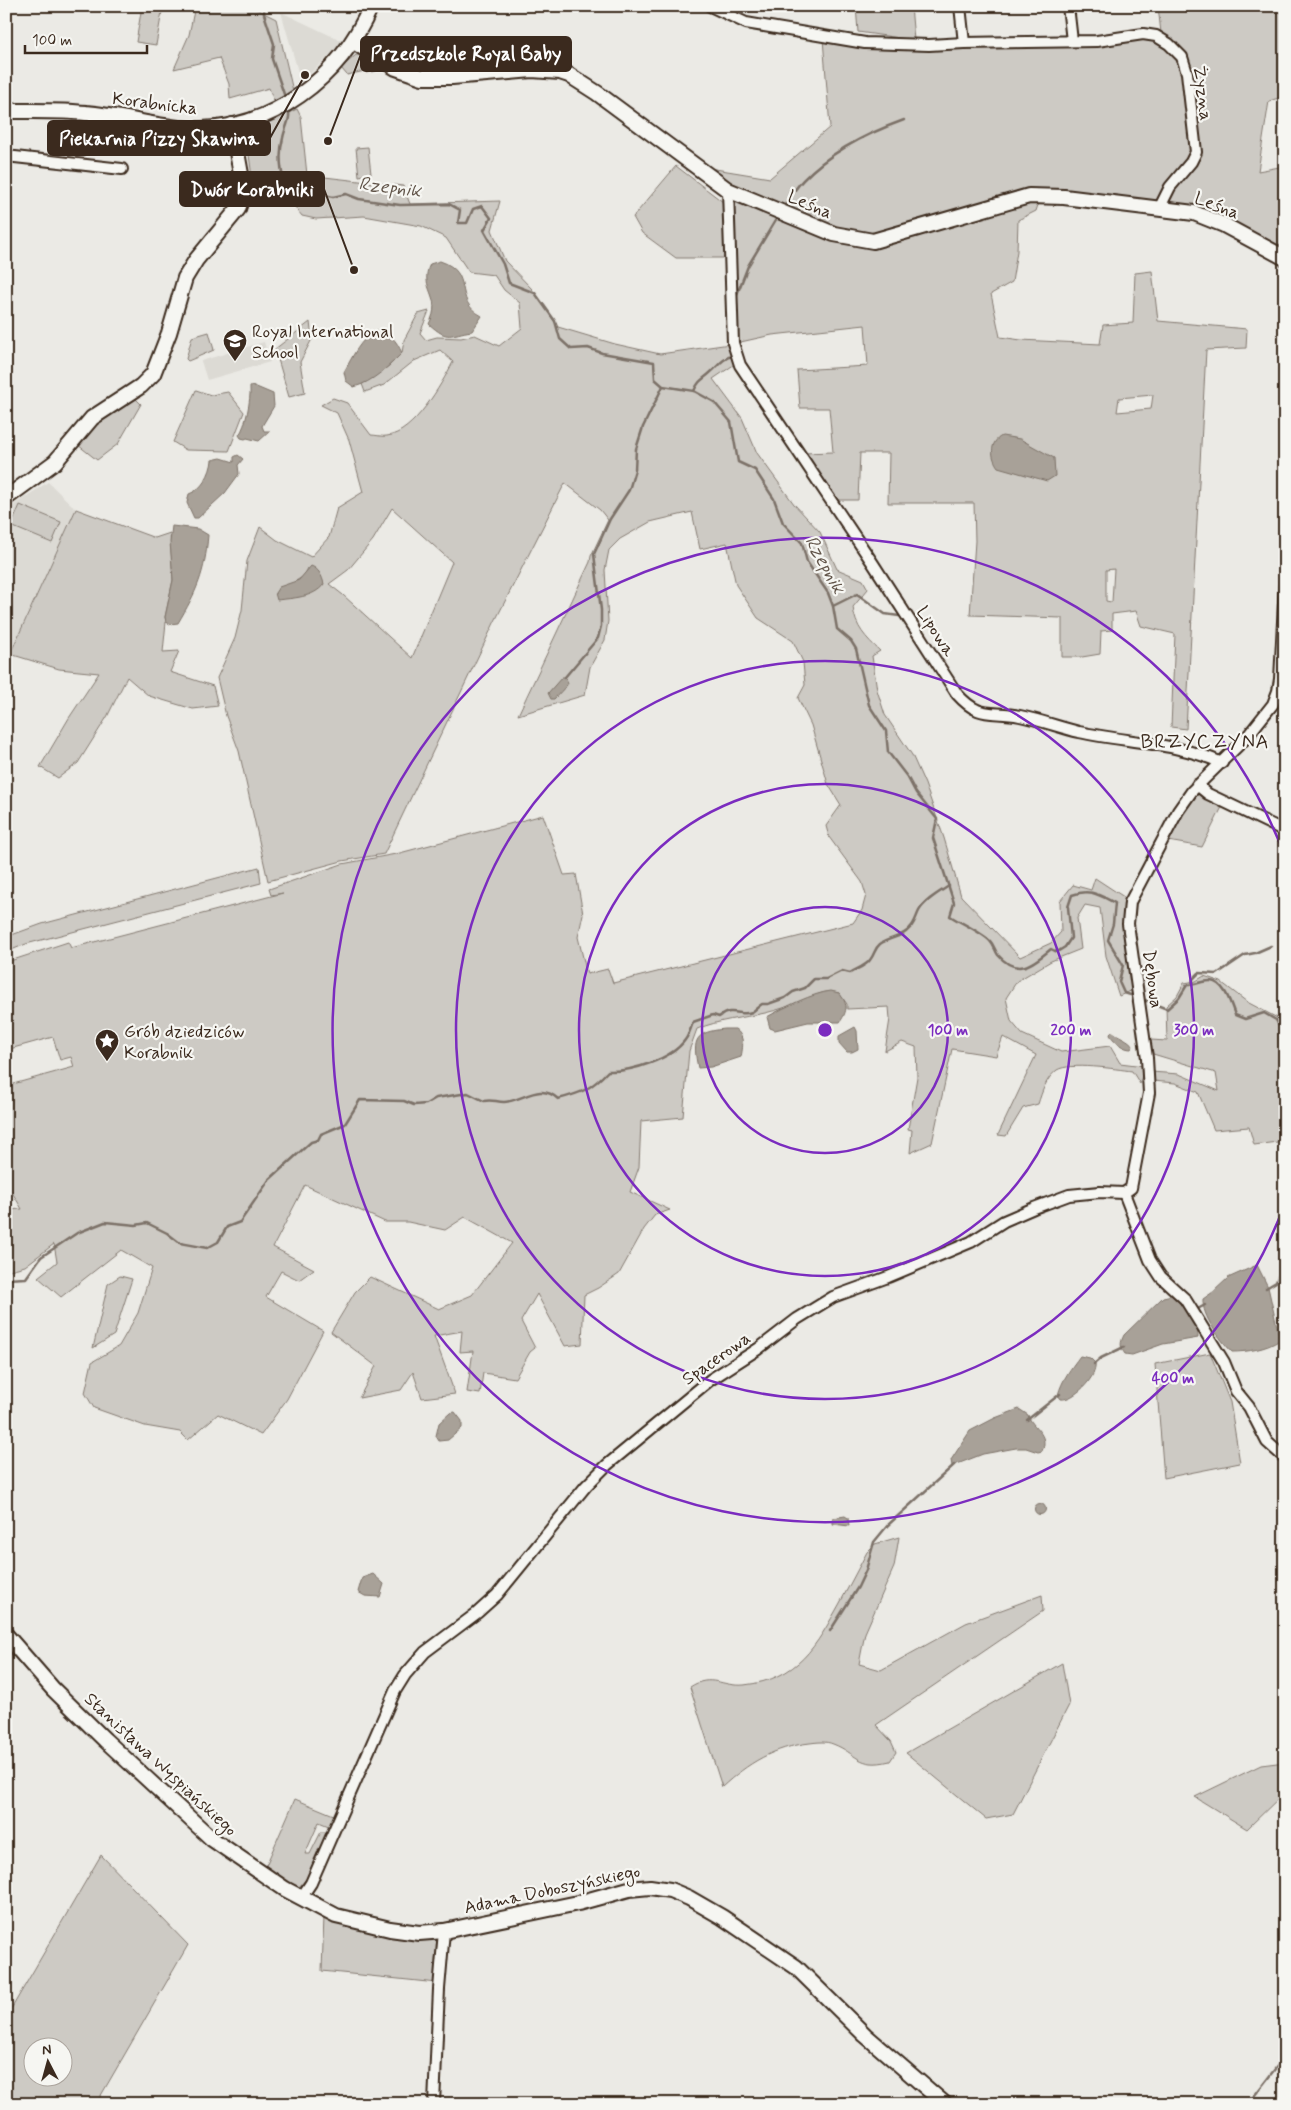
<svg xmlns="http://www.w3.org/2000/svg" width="1291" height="2110" viewBox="0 0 1291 2110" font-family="Mynerve,sans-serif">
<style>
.built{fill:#dcdad4}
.green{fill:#cdcac4;stroke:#847a71;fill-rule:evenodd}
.water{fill:#a8a198;stroke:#7c7167}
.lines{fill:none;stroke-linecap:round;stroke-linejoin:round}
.stream{stroke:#7c7167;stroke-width:2.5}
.street-casing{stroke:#3b2a1e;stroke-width:14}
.secondary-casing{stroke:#3b2a1e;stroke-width:18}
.street{stroke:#f6f6f2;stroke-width:10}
.secondary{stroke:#f6f6f2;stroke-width:14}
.ring{fill:none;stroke:#7b2cbf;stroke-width:2.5}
.labels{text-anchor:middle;stroke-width:4.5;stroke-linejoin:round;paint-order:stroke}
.street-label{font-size:18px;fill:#3b2a1e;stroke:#f6f6f2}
.poi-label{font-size:18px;fill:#3b2a1e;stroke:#f6f6f2;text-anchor:start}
.water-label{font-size:19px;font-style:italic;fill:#615449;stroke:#f6f6f2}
.quarter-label{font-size:20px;letter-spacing:1px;fill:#3b2a1e;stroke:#f6f6f2}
.centre{fill:#7b2cbf;stroke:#f6f6f2;stroke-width:2.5}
.ring-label{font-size:15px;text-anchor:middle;font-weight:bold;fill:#7b2cbf;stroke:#f6f6f2;stroke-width:4.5;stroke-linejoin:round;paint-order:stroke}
.leader{fill:none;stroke:#3b2a1e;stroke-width:2}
.callout-dot{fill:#3b2a1e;stroke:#f6f6f2;stroke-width:2}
.callout{fill:#3b2a1e;stroke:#3b2a1e;stroke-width:2}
.callout-label{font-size:19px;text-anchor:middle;font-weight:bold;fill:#fff}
</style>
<rect width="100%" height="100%" fill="#ebeae5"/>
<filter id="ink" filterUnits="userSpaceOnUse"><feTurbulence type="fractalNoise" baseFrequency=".02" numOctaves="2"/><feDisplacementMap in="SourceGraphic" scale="10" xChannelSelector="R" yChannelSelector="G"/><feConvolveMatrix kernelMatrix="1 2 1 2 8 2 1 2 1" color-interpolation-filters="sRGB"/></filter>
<g filter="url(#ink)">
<g class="built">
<polygon points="281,12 344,42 301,82"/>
<polygon points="264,342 270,362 207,380 201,361"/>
<polygon points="48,482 76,509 10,654 6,653 6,510"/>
</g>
<g class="green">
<polygon points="142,6 163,6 156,45 136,42"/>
<polygon points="195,6 250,6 276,19 293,91 274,101 269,88 230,99 229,84 219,58 174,69 189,35"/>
<polygon points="856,6 911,6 914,40 858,32"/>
<polygon points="1158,6 1285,6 1285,96 1269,101 1258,171 1285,166 1285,253 1197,207 1165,202 1192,165 1189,71 1161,33"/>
<polygon points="1143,36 1157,39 1180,60 1193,151 1160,201 1064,190 873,236 834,231 730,186 709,168 770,178 830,127 823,39 870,47"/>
<polygon points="356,55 361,55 380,65 380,68 376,71 366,73 365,71 347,75 341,68"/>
<path d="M297,109L301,117L307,175L403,186L410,204L500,201L492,230L505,261L532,289L558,327L615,344L660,354L730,344L735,364L713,379L742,418L757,453L794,504L820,532L837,569L863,580L868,589L853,607C855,627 866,638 880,651L872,656L877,690L885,715L912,755L925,784L944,838L961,896L1020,957L1051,943L1061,932L1060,901L1073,885L1091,890L1095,878L1127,899L1124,913L1133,990L1119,996L1106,956L1100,908L1085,905L1077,918L1081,949L1051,961L1017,981L1006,998L1011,1021L1022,1034L1061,1052L1110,1046L1120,1063L1144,1066L1140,1084L1132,1071C1116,1069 1070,1062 1057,1070C1046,1078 1042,1092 1038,1104L1023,1108L1006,1136L998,1135L1036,1055L1003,1037L996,1056L952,1049L932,1143L910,1153L912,1130L908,1129L917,1077L916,1047L902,1042L885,1051L890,1019L889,1007L847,1009V1004L839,993C823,989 816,996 802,1001C790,1006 778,1010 765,1013C742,1018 719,1020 697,1029L689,1051L683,1117L641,1121L639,1167L630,1192L670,1210L655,1215L644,1229L619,1274L598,1288L584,1295L582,1344L565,1346L537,1294L521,1321L535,1348L530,1352L515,1378L483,1373L480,1394L467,1392L473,1351L460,1352L462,1331L434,1336L455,1394L422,1398L413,1372L401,1390L359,1398L376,1366L331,1332L355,1292L370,1277L439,1309L472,1295L512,1243L465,1217L445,1230L408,1222H385L305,1185L273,1247L314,1269L299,1280L281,1271L266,1297L323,1331L287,1399L261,1435L218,1414L188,1440L180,1432L145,1426L94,1408L85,1393L92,1362L119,1346L138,1313L152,1268L121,1250L61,1297L38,1277L57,1262L54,1244L25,1266L6,1271V1235L12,1233L6,1210L22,1209L6,1182V1086L74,1067L71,1057L60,1060L53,1037L6,1050V967L10,961L68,942L71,948L283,893L271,895L269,889L342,864L396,854L543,815L564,875L576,874L583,914L578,937L587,974L608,969L613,983L853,923L862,910L866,895L862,882L829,837L826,826L841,805L828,784L811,725L798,698L805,685L803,662L793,641L758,618L736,585L727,543L700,549L692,512L650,522L620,539L609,550L605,570L608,621L605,640L590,667L585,695L518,715L590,562L591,556L608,520L600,510L565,483L494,623L384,854L342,861L268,881L239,751L226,716L217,678L235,638L242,610L247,561L260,527L277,540L311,557L329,537L337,508L363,492L349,440L337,413L321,405L333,398L347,403L371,435C376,435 382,437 387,436C414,433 441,385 453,362L440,350L414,361L384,385L365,392L362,384L389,366L402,353L404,340L418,314L429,311L420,333L426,340L437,337L461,338L475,335L499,346L522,328L520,303L504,290L494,275L469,272L446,238L421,226L364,216L316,219L302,216L274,180L252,177L246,133ZM392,508L452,562L412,658L343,595L329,584L348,570L373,540ZM308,568L310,594L294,582L304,576Z"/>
<polygon points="368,147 371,174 359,176 356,148"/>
<polygon points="676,166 723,202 726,258 676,258 642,233 633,217"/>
<path d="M1040,199L1036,211L1018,220L1017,251L1012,282L991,294L1000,337L1021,340L1100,344L1103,325L1133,323L1135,273L1152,271L1158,321L1247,329L1246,348L1206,350L1186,729L1171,727L1175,634L1141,626L1136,611L1112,614V630L1101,631L1100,654L1082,657H1062V618L970,615L975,541L974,503H888L889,453H860L858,500H834L803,453L833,452L829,408H800L797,370L868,366L865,325L772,335L736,343L732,206L736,201L873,244ZM1153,395L1151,409L1117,412L1119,398ZM1114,569L1112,602H1111L1106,601V570Z"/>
<polygon points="310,322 312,339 300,362 305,393 289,397 275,349"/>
<polygon points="209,332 214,350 188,361 186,359 192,337"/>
<polygon points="196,390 211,395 228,392 244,412 229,451 186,450 173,442"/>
<polygon points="135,398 141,404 118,444 97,460 78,445 101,419"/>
<polygon points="20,505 61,522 52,543 11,526"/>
<polygon points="76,509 155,538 170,533 173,580 165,617 166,622 163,652 179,651 170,672 213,686 218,706 193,709 149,696 127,677 107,717 78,763 58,778 40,767 69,718 99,673 59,669 10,654"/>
<polygon points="1199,793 1223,805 1202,847 1168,841 1182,814"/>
<polygon points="259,867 261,883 26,944 9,951 6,947 6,937 42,924"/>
<polygon points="1204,976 1221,982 1247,1002 1285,1022 1285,1141 1254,1145 1249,1127 1214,1130 1198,1092 1175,1083 1153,1081 1151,1072 1179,1074 1219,1091 1216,1073 1153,1054 1151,1040 1167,1041 1166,1006 1177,996 1184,983 1196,981"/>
<polygon points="120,1276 132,1279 114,1335 93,1348 108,1284"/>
<polygon points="1210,1353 1230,1402 1240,1463 1164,1478 1155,1364"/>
<path d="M899,1537L894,1567L865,1633L859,1664L881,1670L966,1623L1042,1595L1043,1611L876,1725L891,1741L896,1752L890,1761C858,1769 857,1753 833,1744C826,1741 818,1742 810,1743C774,1747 748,1763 722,1787L690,1687C711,1673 722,1687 744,1685C799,1679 816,1646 840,1603C849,1586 858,1569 867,1552L875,1544Z"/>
<polygon points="1062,1663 1069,1705 1013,1814 986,1819 906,1753"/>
<polygon points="1285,1762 1285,1792 1247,1829 1195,1797 1261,1765"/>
<polygon points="295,1799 336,1816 331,1827 319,1822 305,1854 310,1854 321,1832 326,1832 329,1836 311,1874 297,1889 264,1870"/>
<path d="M101,1855L188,1945L96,2104H6V2013L10,2011ZM32,2048H62V2078H32Z"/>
<polygon points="324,1916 434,1939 440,1943 437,1983 322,1971"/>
</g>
<g class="water">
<path d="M440,261C476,273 451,300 482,316L472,331C449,334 449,342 429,324C444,296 418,289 430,264Z"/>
<path d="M376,331C391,333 396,340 402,353C389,366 373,382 354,387L346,381L344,372C353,356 360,339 376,331Z"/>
<path d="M254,386L273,394L274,406L262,426L264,431H270L259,441L247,438L245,439L241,438L239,435C246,426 251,399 250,387Z"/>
<path d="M1002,436L1020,439L1054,458L1055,476L1047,481L998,467C991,458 989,442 1002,436Z"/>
<path d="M238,455L243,459L238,465L239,474L225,493L198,518H194L187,503L189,494C202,490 211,473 212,460L221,458L234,462V457Z"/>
<path d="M172,526L198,529L208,535C205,573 197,591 178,623L170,624L166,622L165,617L173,580L170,542Z"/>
<path d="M311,566C319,569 322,576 324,584C314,598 292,598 277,600L275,593L279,587L299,580Z"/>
<polygon points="562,677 565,677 568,684 554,699 551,699 548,693"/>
<path d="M831,991L839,993C848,1004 848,1010 840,1022H808L775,1030L770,1028L767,1017C785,1007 813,993 831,991Z"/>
<polygon points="855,1027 857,1031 858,1049 852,1052 847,1052 839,1043 839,1036"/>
<path d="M725,1029H735C745,1036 743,1047 741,1057L711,1067L698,1068C692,1039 695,1032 725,1029Z"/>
<path d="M1111,1032H1113C1119,1037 1129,1039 1133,1046L1131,1049C1123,1049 1115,1042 1110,1035Z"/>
<path d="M1257,1265L1268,1287L1280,1340C1267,1349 1247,1352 1232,1352C1220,1339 1202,1317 1203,1299L1213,1292L1228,1278Z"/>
<path d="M1172,1295C1183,1308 1198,1319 1198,1338L1163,1344L1132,1355L1125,1354C1120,1347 1120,1343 1124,1335L1163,1297Z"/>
<path d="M1080,1356L1090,1358L1095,1363C1098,1377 1073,1401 1061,1399L1058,1395C1062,1380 1071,1368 1080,1356Z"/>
<path d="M1019,1409L1028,1415C1032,1428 1050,1434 1042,1451L1038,1452L1026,1448H1016L983,1454L952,1466L951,1460L970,1431L995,1418Z"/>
<polygon points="455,1412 462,1421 462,1428 448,1440 439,1441 436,1436 439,1423 450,1413"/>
<circle cx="1040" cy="1509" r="5.5"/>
<polygon points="845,1516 848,1518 849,1526 833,1524 833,1518"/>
<polygon points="373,1574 384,1584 380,1597 365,1596 358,1592 362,1578"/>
</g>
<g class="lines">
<g class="stream">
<polyline points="264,6 264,14 274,44 272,59 286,100"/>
<path d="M288,107C292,118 285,127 283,138C279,153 280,167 284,181L307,191L333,197L346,194L359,199L400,205L449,204L460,210L458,223H467L473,209L482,206L491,218L484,230L503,264L509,283L535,293L555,321L560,339L571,349L588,348L602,353L654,362L655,379L663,386L694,391L714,402L731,422L738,462L755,470L774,499L783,523L802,543L807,562L828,593L833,606L837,629L851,641L856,649L869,705L886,731L888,752L908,778L916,793L937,819L933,838L954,903L950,916C961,923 981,932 990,941C994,945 995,951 998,955C1017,977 1032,965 1051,949L1057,952L1065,947L1071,938L1068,907L1072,895C1090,888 1099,895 1115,903L1113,924L1108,940L1123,965L1119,982L1124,993L1134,996"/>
<path d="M783,209C789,199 795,188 803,180C830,152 868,133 904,120"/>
<polyline points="736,297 748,266 778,216"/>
<path d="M694,391C699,380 702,380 710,373C720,364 721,360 733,355"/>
<polyline points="833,606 857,594 885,614 899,616"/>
<polyline points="565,677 598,638 601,626 601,610 594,554 610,519 629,490 635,470 636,449 643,427 663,386"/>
<polyline points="1192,985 1193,979 1199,973 1217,974 1245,955 1255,953 1271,946"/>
<path d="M1142,999L1167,1009L1179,998L1187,985C1195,985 1202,981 1210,981C1224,981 1231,1004 1235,1015L1245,1019L1264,1013L1276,1020L1285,1037"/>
<path d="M6,1279L26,1278L41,1257L77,1233L105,1222L136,1225L147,1223L167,1233L180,1243L207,1248L218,1242L227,1227L240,1222L269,1180L311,1142L318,1140L321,1134L345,1124L360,1100L404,1101L414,1105L426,1104L436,1098L468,1093L484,1101C492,1099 496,1102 504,1102C523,1101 540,1082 558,1099C582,1093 591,1089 608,1071C631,1072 672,1059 685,1040C689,1035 691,1028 693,1022L713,1015L719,1017C732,1006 741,1017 752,1012C755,1010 759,1006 762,1004H768L785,998L793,992L805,988L814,979H826L842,971L850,973C856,969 866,966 870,960C875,954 874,949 880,944C890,937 902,938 910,928C915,923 916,917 919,911C925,900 940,892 949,886"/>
<polyline points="1266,1288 1276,1282 1285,1259"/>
<polyline points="1196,1310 1205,1305"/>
<polyline points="1094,1364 1101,1358 1124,1347"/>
<polyline points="1027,1420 1060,1394"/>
<polyline points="830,1631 858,1587 866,1570 874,1542 888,1525 954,1465"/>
<polyline points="1248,2104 1285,2056"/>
</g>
<defs>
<g id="street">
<polyline points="710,6 746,23 865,43 929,45 964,43 1097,41 1143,34 1156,36 1169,44 1182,57 1187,73 1196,152 1191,162 1170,187 1160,207"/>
<polyline points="960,6 964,43"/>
<polyline points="1068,6 1072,41"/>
<polyline points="6,156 122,169"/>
<path d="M728,190L733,343L740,365L872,562L957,694C980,720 991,710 1020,716C1040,720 1059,727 1079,732C1126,742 1178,743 1222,763"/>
<polyline points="1285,583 1280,679 1278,691 1273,704 1246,738 1192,791 1178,811 1130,902 1128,924 1147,1058 1149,1093 1131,1188 1124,1193 1150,1260 1161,1277 1185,1299 1224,1362 1236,1391 1249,1407 1267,1442 1285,1458"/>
<polyline points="1197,785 1208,794 1285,831"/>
<polyline points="301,1898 311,1883 395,1691 405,1675 425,1652 477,1613 497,1595 586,1486 607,1465 710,1380 758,1349 797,1319 833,1297 888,1277 971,1242 1004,1221 1034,1208 1069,1195 1100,1192 1124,1193"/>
<polyline points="434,2104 439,1989 444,1931"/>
</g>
<g id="secondary">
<polyline points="354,42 396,68 422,77 452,77 532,70 560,72 569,75 597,93 728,190 834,234 873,241 1029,196 1064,197 1194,213 1224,225 1285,258"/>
<path d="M6,111C33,111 60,110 86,113C121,116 156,127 191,129C271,132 341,77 371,6"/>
<polyline points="6,498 55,462 92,418 141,386 153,374 169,333 185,278 196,260 238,209 242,197 243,185 232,125"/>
<polyline points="6,1635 53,1689 105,1740 212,1839 285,1889 336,1916 390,1929 419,1933 444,1931 578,1903 629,1889 650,1887 670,1890 689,1898 722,1917 796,1967 865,2035 945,2104"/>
</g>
</defs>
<use href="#street" class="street-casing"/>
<use href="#secondary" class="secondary-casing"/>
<use href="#street" class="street"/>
<use href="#secondary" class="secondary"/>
</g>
</g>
<g class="ring">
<circle cx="825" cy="1030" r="123"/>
<circle cx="825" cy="1030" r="246"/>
<circle cx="825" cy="1030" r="369"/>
<path d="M1284 1206A492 492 0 1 1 1284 854"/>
</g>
<defs>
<symbol id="school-pin" viewBox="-11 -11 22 30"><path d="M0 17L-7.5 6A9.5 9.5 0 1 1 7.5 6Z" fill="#3b2a1e" stroke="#f6f6f2"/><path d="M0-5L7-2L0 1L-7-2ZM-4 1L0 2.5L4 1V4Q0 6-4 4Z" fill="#fff"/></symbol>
<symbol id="sight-pin" viewBox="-11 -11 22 30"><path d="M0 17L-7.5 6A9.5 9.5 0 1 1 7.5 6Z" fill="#3b2a1e" stroke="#f6f6f2"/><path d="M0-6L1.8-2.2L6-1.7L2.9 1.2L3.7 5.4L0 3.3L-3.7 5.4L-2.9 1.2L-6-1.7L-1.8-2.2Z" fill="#fff"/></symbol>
</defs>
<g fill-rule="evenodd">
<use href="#school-pin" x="221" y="327" width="28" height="38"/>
<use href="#sight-pin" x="93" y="1027" width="28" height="38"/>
</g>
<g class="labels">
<g class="street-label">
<text transform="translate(1203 93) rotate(82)" y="6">Żyzna</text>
<text transform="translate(155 103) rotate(7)" y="6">Korabnicka</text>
<text transform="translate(810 204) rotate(23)" y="6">Leśna</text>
<text transform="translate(1217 205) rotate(21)" y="6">Leśna</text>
<text transform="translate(936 631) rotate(57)" y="6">Lipowa</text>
<text transform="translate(1153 979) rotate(82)" y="6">Dębowa</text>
<text transform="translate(716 1358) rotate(-35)" y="6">Spacerowa</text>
<text transform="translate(161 1764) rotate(43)" y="6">Stanisława Wyspiańskiego</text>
<text transform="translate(552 1889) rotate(-12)" y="6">Adama Doboszyńskiego</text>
</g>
<g class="poi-label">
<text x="252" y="337">Royal International<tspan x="252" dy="21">School</tspan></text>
<text x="124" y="1037">Grób dziedziców<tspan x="124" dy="21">Korabnik</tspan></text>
</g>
<g class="water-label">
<text transform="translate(390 186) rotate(7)" y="7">Rzepnik</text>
<text transform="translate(826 564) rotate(61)" y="7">Rzepnik</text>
</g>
<g class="quarter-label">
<text x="1205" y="748">BRZYCZYNA</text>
</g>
</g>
<circle cx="825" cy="1030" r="8" class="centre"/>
<g class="ring-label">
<text x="948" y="1035">100 m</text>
<text x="1071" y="1035">200 m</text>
<text x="1194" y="1035">300 m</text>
<text x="1173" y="1383">400 m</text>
</g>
<path class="leader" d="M328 141L361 54M305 75L270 138M354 270L324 189"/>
<g class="callout-dot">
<circle cx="328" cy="141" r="5"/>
<circle cx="305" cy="75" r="5"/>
<circle cx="354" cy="270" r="5"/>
</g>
<g class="callout">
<rect x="361" y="37" width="210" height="34" rx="5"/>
<rect x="48" y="121" width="222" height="34" rx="5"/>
<rect x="180" y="172" width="144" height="34" rx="5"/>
</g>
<g class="callout-label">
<text x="466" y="60">Przedszkole Royal Baby</text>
<text x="159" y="145">Piekarnia Pizzy Skawina</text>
<text x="252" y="196">Dwór Korabniki</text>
</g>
<rect width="1291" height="2110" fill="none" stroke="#f6f6f2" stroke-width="25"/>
<rect x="12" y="12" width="1266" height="2085" fill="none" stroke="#3b2a1e" stroke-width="2" filter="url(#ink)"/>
<g transform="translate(48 2062) rotate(354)"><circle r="24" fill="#f6f6f2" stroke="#aba49d"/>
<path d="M0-4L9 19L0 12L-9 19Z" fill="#3b2a1e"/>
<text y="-8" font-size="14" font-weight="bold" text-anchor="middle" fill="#3b2a1e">N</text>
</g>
<path d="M25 45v8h122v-8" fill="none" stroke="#3b2a1e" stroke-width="2.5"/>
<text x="32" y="45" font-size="15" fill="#3b2a1e" stroke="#f6f6f2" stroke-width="4" paint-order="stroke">100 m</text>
</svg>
